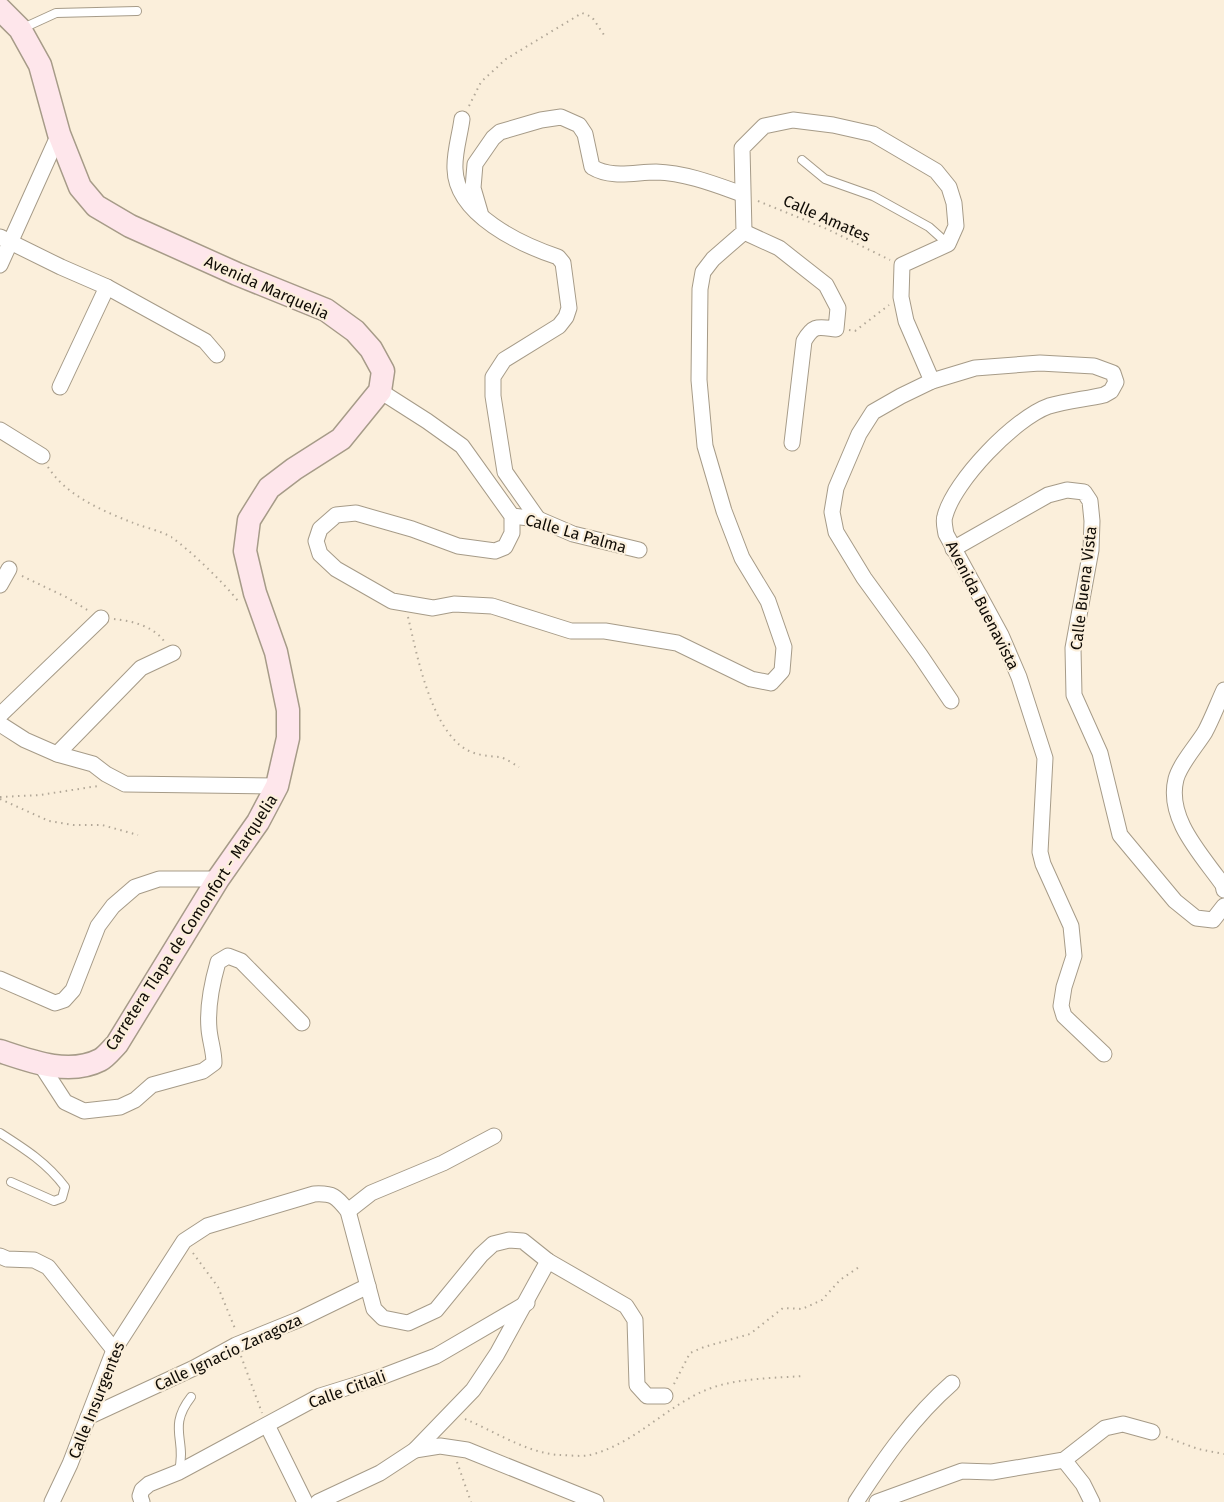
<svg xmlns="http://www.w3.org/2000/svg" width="1224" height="1502" viewBox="0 0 1224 1502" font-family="'Fira Sans',sans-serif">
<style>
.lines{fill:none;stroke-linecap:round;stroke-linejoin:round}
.lane-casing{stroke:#a69b88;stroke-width:10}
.street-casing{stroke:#a69b88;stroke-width:17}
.secondary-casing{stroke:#a69b88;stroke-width:25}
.path{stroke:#b2a898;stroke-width:2;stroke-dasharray:1.5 4.5;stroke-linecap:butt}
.lane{stroke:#fff;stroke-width:8}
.street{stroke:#fff;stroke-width:15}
.secondary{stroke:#fee6eb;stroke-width:22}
.labels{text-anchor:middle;stroke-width:4.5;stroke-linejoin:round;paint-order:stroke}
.street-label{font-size:16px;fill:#100c06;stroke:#fbefdb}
</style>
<rect width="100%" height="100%" fill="#fbefdb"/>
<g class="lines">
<defs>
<g id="lane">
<polyline points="21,29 56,13 137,11"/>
<polyline points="802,160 825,179 873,196 929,227 948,244"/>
<path d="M0,1133C25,1149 47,1163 65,1187L62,1198L54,1201L11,1182"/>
<path d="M179,1470C187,1440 167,1428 191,1397"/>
</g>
<g id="street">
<path d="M462,119C460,135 454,153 455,169C456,215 522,245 558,257L563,263L569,308L566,317L559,326L504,360L493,377V396L505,472L538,519"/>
<path d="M480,212L473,188L475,164L493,138L500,132L541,120L561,117L579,125L585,134L592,167C612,179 635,172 656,172C686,173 714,184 742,194"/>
<path d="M744,232L779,248L826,285L838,308L836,329C818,327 814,324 804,341L792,443"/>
<polyline points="0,237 61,267 107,287 205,341 217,355"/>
<polyline points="0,265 59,134"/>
<polyline points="60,387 107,287"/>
<polyline points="380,391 427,421 462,446 512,516 512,533 505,547 495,551 458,546 412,529 356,513 336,515 320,529 316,541 320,554 336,569 392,601 433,608 454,604 492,606 571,631 605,631 677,643 751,679 771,683 782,671 784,647 768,601 742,558 724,511 705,446 699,380 700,289 703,272 713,259 744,232 742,148 764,126 793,120 833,125 873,134 936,171 949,187 954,203 956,226 948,244 902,265 901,297 906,321 932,381"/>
<polyline points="0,430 42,456"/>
<polyline points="512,516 538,519 573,534 639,550"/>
<polyline points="953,549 1048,495 1067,490 1084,492 1090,501 1092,521 1091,550 1073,648 1074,695 1100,753 1120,835 1175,901 1196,918 1213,920 1224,906"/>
<polyline points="0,585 9,569"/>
<path d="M1224,690C1218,703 1212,719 1205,732C1197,745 1180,764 1176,779C1166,819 1202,855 1223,885L1224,890"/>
<path d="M951,701L920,655L864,578L836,532L832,512L836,488L859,434L873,412L901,396L932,381L975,368L1040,363L1094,366L1113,373L1116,382L1111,391L1104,395C1086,399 1066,401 1049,406C1015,418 954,481 945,516C943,521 945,528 946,534L1001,635L1019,677L1045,758L1040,852L1043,864L1071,926L1074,956L1064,987L1061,1006L1064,1016L1104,1054"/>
<polyline points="0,715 101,618"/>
<polyline points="0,724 25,740 57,754 93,764 106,774 125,784 277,786"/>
<polyline points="57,754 141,668 173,653"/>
<polyline points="0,979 55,1003 64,1000 73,990 98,926 113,906 135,887 159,879 218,879"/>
<path d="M41,1065L65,1102L84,1111L120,1107L135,1100L152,1085L203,1071L214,1063C214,1051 210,1041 209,1029C207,1007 212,983 218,962L228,956L241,961L302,1023"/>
<polyline points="348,1211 371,1193 443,1163 494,1136"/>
<polyline points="0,1256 7,1259 34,1260 48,1267 114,1350"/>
<polyline points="88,1417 194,1368 236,1345 300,1319 368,1286"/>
<polyline points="267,1425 305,1502"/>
<polyline points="415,1450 440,1446 467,1450 596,1502"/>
<polyline points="1064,1460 1083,1484 1092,1502"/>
<path d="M52,1502L70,1464L114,1350L184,1241L207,1226L314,1194C333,1193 336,1196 348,1211L374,1309L383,1318L408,1323L436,1310L481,1255L493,1244L509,1240L523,1241L548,1261L626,1306L635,1320L637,1385L647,1396H665"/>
<polyline points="142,1502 140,1496 142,1490 149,1484 179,1472 320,1396 381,1377 436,1356 527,1303"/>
<polyline points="318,1502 380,1473 415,1450 473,1390 497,1354 548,1261"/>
<path d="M856,1502C884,1459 913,1417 952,1383"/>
<polyline points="877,1502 962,1471 992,1472 1064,1460 1105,1428 1123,1424 1152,1432"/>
</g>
<path id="secondary" d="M0,9L20,29L40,65L59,134L80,187L96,206L130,226L237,274L326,310L355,331L371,349L383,371L380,391L341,439L294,469L269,488L249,520L245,551L255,593L276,652L288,710V738L277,786L258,822L218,879L117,1044C112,1049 106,1057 100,1060C69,1076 30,1061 0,1051"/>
</defs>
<use href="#lane" class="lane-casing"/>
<use href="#street" class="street-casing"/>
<use href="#secondary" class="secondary-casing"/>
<g class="path">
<polyline points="469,106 481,82 506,59 582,13 592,17 606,38"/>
<polyline points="758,201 827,229 890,260"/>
<polyline points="849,330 855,331 889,305"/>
<path d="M48,467C66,496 105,512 136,524C147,528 161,531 171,537C190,550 224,583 238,601"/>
<polyline points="22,576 66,597 89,611"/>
<path d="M408,617C417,655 431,730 467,750C476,755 488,756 499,757C506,758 513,764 519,767"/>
<path d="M114,619C132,621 153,626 164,641"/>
<polyline points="0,797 40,795 98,786"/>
<polyline points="0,799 49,821 73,825 102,825 138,835"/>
<polyline points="193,1253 218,1287 236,1331"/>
<polyline points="241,1356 262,1413"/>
<polyline points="674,1384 690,1353 704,1347 750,1334 783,1308 802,1309 822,1300 840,1280 859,1267"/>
<path d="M465,1419C494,1431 525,1452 558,1455C568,1455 581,1457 590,1455C638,1443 669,1402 714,1387C742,1378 775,1378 804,1376"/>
<polyline points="1166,1437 1198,1449 1224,1454"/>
<polyline points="457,1462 471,1502"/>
</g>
<use href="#lane" class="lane"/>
<use href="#street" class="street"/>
<use href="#secondary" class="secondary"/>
</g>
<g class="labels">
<g class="street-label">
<text transform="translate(827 218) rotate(24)" y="6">Calle Amates</text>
<text transform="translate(267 287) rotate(24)" y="6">Avenida Marquelia</text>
<text transform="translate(576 533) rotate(16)" y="6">Calle La Palma</text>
<text transform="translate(1083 588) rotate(-83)" y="6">Calle Buena Vista</text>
<text transform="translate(983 605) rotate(63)" y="6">Avenida Buenavista</text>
<text transform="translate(191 922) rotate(-57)" y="6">Carretera Tlapa de Comonfort - Marquelia</text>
<text transform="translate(228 1352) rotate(-25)" y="6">Calle Ignacio Zaragoza</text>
<text transform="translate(347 1389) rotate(-20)" y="6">Calle Citlali</text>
<text transform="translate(96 1400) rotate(-68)" y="6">Calle Insurgentes</text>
</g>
</g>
</svg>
